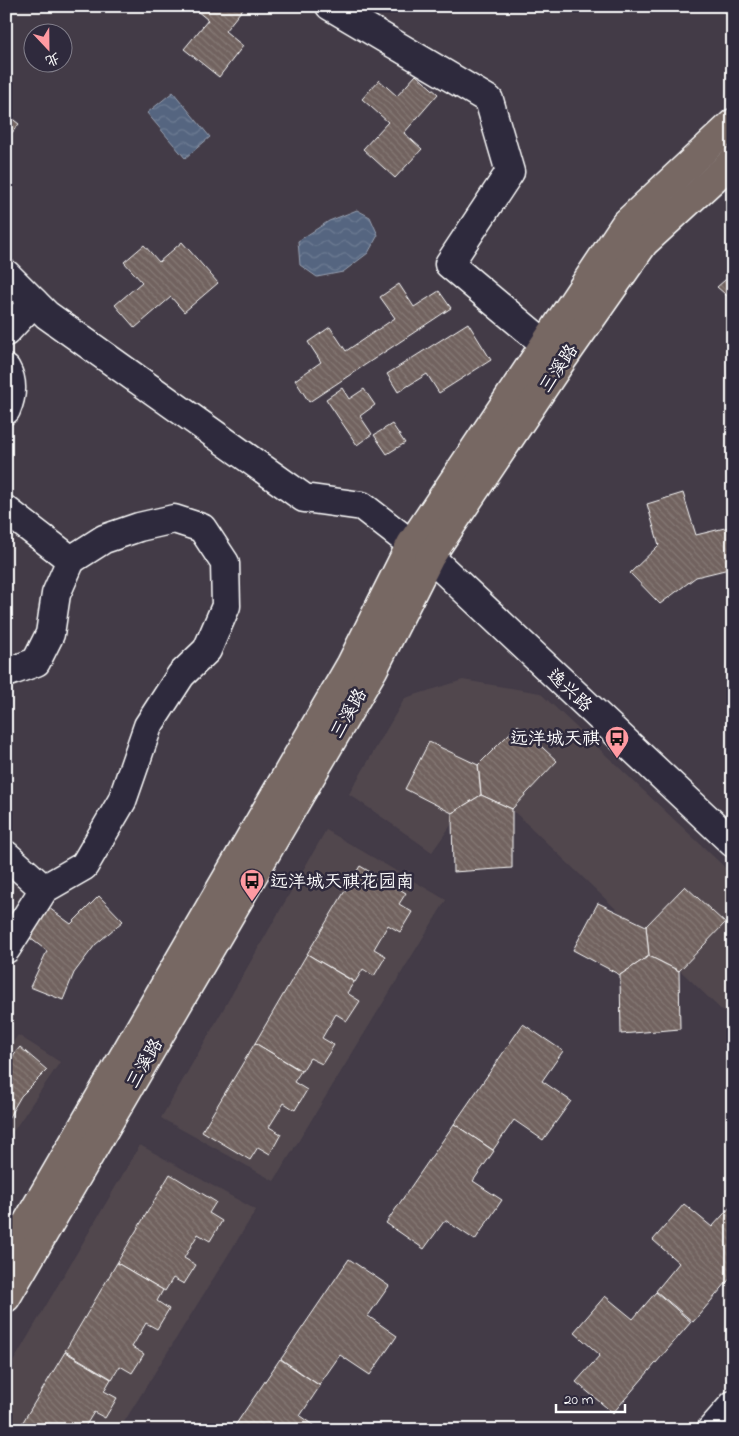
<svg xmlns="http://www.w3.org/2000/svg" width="739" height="1436" viewBox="0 0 739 1436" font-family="'Indie Flower','LXGW WenKai TC',sans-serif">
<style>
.built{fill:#51474e}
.water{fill:url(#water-waves);stroke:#99a3b3}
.building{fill:url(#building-back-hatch);stroke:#fff}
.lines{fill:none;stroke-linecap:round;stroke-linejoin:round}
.minor-casing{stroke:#fff;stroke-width:31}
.major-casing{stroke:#fff;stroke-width:31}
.minor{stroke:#2f2a3d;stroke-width:28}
.major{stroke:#776864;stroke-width:28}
.labels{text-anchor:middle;stroke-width:5;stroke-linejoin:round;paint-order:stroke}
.street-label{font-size:18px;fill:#fff;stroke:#2f2a3d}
.poi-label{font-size:18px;fill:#fff;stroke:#2f2a3d;text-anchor:end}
</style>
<defs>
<pattern id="water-waves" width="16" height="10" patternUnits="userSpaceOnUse" patternTransform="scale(1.25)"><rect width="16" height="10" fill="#556580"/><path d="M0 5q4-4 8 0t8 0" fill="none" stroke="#6e7c93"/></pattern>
<pattern id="building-back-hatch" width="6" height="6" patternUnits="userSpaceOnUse" patternTransform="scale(1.25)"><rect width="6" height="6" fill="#71625e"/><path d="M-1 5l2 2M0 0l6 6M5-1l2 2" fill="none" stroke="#867a76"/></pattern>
</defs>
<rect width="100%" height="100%" fill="#433b47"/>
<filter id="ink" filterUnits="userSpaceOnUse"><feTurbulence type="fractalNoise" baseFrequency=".02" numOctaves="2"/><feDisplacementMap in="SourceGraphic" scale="10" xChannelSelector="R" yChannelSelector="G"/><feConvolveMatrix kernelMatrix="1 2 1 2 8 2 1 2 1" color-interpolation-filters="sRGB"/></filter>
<g filter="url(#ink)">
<g class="built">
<polygon points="463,680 540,693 733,875 733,1021 482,781 432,852 349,794 405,698"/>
<polygon points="326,830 446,900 274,1181 161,1118"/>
<polygon points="18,1035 60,1062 6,1142 6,1053"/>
<polygon points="140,1145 256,1210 119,1430 6,1430 6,1374"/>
</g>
<g class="water">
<polygon points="173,92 210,137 185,158 147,113"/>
<polygon points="357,210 370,217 378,235 368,253 343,272 317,277 300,265 298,241 329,221"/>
</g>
<g class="building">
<polygon points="191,6 245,6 225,31 243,46 219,77 184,49 208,20"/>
<polygon points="416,75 438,94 404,133 422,149 395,178 363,149 388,122 362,99 379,80 397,96"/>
<polygon points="6,114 19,124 6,140"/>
<polygon points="182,242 218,283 184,312 171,297 135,328 115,305 142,282 124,262 144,245 159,262"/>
<polygon points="733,273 733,301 717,287"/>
<polygon points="399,284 414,307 439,291 451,308 309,402 295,380 321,362 308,342 330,327 346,351 395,318 380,297"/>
<polygon points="468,323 491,360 439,393 427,374 398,392 387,374"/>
<polygon points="342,388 349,399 364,389 375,405 360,416 372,434 357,445 326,399"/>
<polygon points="392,424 405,443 387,454 374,435"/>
<polygon points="683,493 696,535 733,526 733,568 696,577 660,604 630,573 659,545 647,504"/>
<polygon points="518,725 557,761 512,809 481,795 478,765"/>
<polygon points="429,742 478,765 481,795 452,813 405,789"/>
<polygon points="481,795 512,809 512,868 453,872 452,813"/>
<polygon points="360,866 406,893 399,904 412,912 400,932 388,925 374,949 386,956 374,976 363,969 355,982 307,954"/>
<polygon points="685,886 725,923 679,971 649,956 646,926"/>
<polygon points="99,896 123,921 95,945 74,973 63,1000 30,987 47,951 26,935 49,908 71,924"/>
<polygon points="598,903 646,926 649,956 620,975 573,950"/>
<polygon points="307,954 354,982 347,993 360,1001 347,1021 336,1014 322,1038 334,1045 322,1064 310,1058 302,1071 255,1043"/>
<polygon points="649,956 679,971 680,1029 621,1034 620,975"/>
<polygon points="523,1024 563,1051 542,1081 571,1101 543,1140 514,1120 493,1150 454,1124"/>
<polygon points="255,1043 301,1071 294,1082 307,1090 295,1110 284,1103 269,1127 281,1134 270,1154 258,1147 250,1160 202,1131"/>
<polygon points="20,1047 47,1070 21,1096 6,1122 6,1064"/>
<polygon points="454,1124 494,1151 473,1181 502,1200 475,1240 445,1220 424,1249 386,1223"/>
<polygon points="170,1174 216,1202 209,1213 222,1221 210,1241 198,1234 184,1258 196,1265 184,1284 173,1278 165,1291 117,1263"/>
<polygon points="684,1204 712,1227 733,1204 733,1275 693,1322 656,1291 679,1263 653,1240"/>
<polygon points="349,1259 389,1286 368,1316 397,1336 370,1375 340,1355 319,1385 281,1359"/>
<polygon points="117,1263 163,1290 157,1301 169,1309 157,1329 146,1323 132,1347 144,1354 132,1373 120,1366 112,1379 65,1351"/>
<polygon points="656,1292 691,1322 613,1413 576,1382 600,1355 574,1332 605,1296 633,1319"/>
<polygon points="65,1352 111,1379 104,1391 117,1398 105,1418 94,1412 83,1430 18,1430"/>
<polygon points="280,1359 320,1386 300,1416 320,1430 232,1430"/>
</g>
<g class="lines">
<defs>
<g id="minor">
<polyline points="330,6 489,100 510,172 449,264 546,345 560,362"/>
<polyline points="6,274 47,315 304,498 362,506 411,544 430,557 733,843"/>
<polyline points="6,332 34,302"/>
<path d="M6,369C14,383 12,396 6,410"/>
<polyline points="6,510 71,560 104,539 139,527 174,519 202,528 225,563 226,606 207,650 181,675 148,726 122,801 84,866 44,889 6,949"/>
<polyline points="6,673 36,662 50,634 56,594 71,560"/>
<polyline points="6,855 44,889"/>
<polyline points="711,1430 733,1405"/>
</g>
<g id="major">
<polyline points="6,1259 351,664 411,544 625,224 733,123"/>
<polyline points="6,1298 373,670 430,557 560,363 644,243 733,161"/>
</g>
</defs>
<use href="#minor" class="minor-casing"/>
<use href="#major" class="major-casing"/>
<use href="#minor" class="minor"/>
<use href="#major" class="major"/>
</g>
</g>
<defs>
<symbol id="bus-pin" viewBox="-11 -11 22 30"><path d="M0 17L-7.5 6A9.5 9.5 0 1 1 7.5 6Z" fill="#ff9aa2" stroke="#2f2a3d"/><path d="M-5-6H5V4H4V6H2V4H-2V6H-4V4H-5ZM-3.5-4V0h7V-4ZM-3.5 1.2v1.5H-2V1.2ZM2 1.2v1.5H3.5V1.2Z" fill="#111"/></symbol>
</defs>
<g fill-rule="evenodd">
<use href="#bus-pin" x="603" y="724" width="28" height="38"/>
<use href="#bus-pin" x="238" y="867" width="28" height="38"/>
</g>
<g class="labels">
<g class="street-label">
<text transform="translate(558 368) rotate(-56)" y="6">三溪路</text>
<text transform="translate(570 690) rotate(43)" y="6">逸兴路</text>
<text transform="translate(348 713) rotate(-60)" y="6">三溪路</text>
<text transform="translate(144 1063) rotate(-60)" y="6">三溪路</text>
</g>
<g class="poi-label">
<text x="600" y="744">远洋城天祺</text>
<text x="270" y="887" text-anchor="start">远洋城天祺花园南</text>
</g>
</g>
<rect width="739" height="1436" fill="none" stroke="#2f2a3d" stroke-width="25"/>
<rect x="12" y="12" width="714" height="1411" fill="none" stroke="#fff" stroke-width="2" filter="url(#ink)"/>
<g transform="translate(48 48) rotate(158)"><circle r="24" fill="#2f2a3d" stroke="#827f8b"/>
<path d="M0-4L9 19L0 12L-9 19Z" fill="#ff9aa2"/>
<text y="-8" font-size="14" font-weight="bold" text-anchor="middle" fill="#ffffff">北</text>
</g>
<path d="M556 1404v8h69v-8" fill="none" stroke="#ffffff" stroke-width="2.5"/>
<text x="564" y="1404" font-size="15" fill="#ffffff" stroke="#2f2a3d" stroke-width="4" paint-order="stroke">20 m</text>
</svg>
